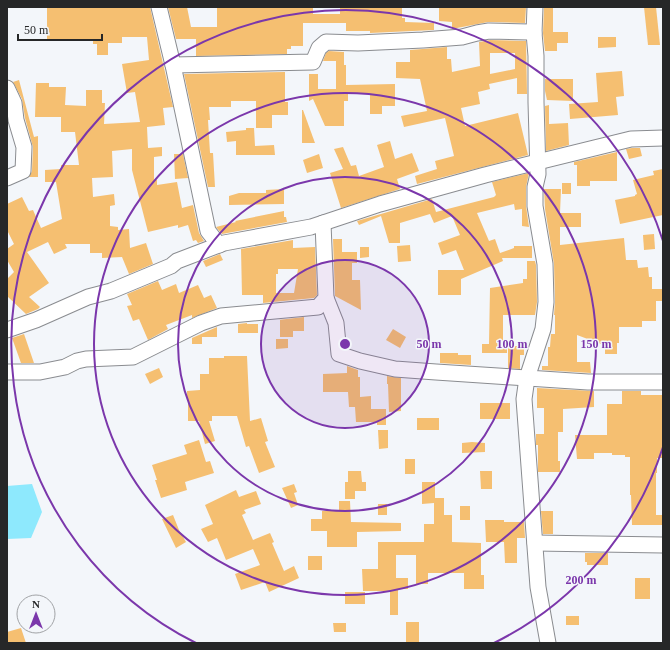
<svg xmlns="http://www.w3.org/2000/svg" width="670" height="650" viewBox="0 0 670 650" font-family="Georgia,serif">
<style>
.water{fill:#8ee9fd}
.building{fill:#f5bf71;fill-rule:evenodd}
.lines{fill:none;stroke-linecap:round;stroke-linejoin:round}
.minor-casing{stroke:#8a8c90;stroke-width:17}
.minor{stroke:#fff;stroke-width:15}
.ring{fill:none;stroke:#7b37ab;stroke-width:2}
.centre{fill:#7b37ab;stroke:#f3f6fa;stroke-width:2}
.ring-label{font-size:12px;text-anchor:middle;font-weight:bold;fill:#7b37ab;stroke:#f3f6fa;stroke-width:3;stroke-linejoin:round;paint-order:stroke}
</style>
<rect width="100%" height="100%" fill="#f3f6fa"/>
<polygon class="water" points="32,484 42,512 31,538 7,539 7,486"/>
<g class="building">
<polygon points="47,7 150,7 173,107 163,108 165,125 147,127 148,148 162,147 162,156 154,157 154,180 157,180 157,185 177,182 182,208 193,205 199,233 204,241 198,243 196,240 193,241 188,225 178,228 178,225 148,232 132,170 132,149 112,151 113,177 92,178 93,197 114,194 115,205 110,206 110,226 118,227 118,230 129,229 130,248 146,243 153,264 129,274 122,257 102,258 102,253 90,253 90,244 65,244 67,248 54,254 48,242 27,252 49,283 29,297 40,307 38,309 26,314 7,296 7,279 14,272 7,260 7,249 14,244 7,230 7,204 22,197 29,211 33,210 41,228 62,219 56,182 45,182 45,170 61,169 61,165 79,165 75,132 61,132 61,117 35,117 36,83 49,83 49,87 66,87 65,105 86,106 86,90 102,90 102,103 105,103 104,124 140,122 135,92 127,93 122,64 149,60 147,37 122,37 122,43 108,43 108,55 97,55 97,44 93,44 93,41 47,39"/>
<polygon points="168,7 187,7 191,27 217,27 217,7 313,7 313,14 340,14 340,7 402,7 402,18 405,18 405,22 434,23 434,30 370,33 370,31 346,31 346,23 303,23 303,46 291,46 291,49 287,49 287,54 196,56 196,39 176,39"/>
<polygon points="439,7 526,7 525,23 488,22 452,29 452,22 439,21"/>
<polygon points="544,7 553,7 553,32 568,32 568,43 557,43 557,51 545,51 543,33"/>
<polygon points="644,7 656,7 660,45 648,45"/>
<polygon points="598,37 616,37 616,47 598,48"/>
<path d="M490,40L526,41L527,94H517V78L489,84L490,89L478,92L480,104L461,108L465,126L518,113L528,155L417,184L415,176L437,169L435,161L454,156L445,118L404,127L401,116L427,111L420,79L396,78V62H410V50L447,47V59H451L452,72L480,66L479,42ZM490,53H515V69L490,74Z"/>
<polygon points="329,51 344,52 344,65 346,65 346,85 395,84 395,106 382,106 382,114 370,114 370,94 348,94 348,101 344,101 344,126 325,126 313,99 309,101 309,74 318,74 318,89 336,89 336,61 323,61 326,53"/>
<polygon points="622,71 624,96 616,97 618,115 570,119 569,104 598,102 596,73"/>
<polygon points="285,72 285,102 288,102 288,115 272,115 272,128 256,128 256,101 231,101 231,107 209,107 210,120 208,120 210,153 213,153 215,187 208,187 184,74"/>
<polygon points="545,79 573,79 573,101 547,100 545,91"/>
<polygon points="19,80 34,137 38,136 38,177 29,177 32,171 33,147 25,118 22,99 13,82"/>
<polygon points="549,105 549,124 568,123 569,145 546,151 545,106"/>
<polygon points="302,110 303,110 315,143 302,143"/>
<polygon points="246,128 254,128 255,146 274,145 275,155 236,155 236,141 227,142 226,132 246,130"/>
<polygon points="390,141 395,159 412,153 419,171 397,179 400,189 341,208 330,173 343,169 334,149 343,147 351,166 356,165 359,176 384,167 377,145"/>
<polygon points="632,148 640,148 642,156 629,159 626,149"/>
<polygon points="617,152 617,181 590,181 590,186 577,186 577,165 574,165 574,162"/>
<polygon points="174,154 183,154 188,178 175,179"/>
<polygon points="319,154 323,168 307,173 303,160"/>
<polygon points="663,169 663,215 620,224 615,200 635,196 635,195 637,194 633,180 654,175 653,171"/>
<polygon points="529,173 526,187 526,206 529,227 522,226 522,209 515,210 514,204 477,213 489,241 495,239 500,253 514,248 514,246 532,246 532,258 502,258 503,261 461,279 461,295 438,295 438,270 464,270 456,250 442,255 438,243 460,235 452,216 434,223 430,214 400,223 400,243 389,243 381,216 359,225 357,221 432,199 436,212 494,197 496,195 492,182"/>
<rect x="562" y="183" width="9" height="11"/>
<polygon points="284,189 284,204 229,205 229,196 239,193 266,193 266,190"/>
<polygon points="544,189 561,189 560,213 581,213 581,227 560,227 560,245 624,238 626,260 637,260 638,268 648,267 649,277 652,277 652,289 663,289 663,301 656,301 656,321 642,321 642,327 619,327 619,343 617,343 617,354 605,354 605,344 601,344 577,335 577,362 590,362 591,373 542,370 542,366 548,366 548,347 550,347 551,334 555,334 555,315 554,315 555,302 554,264 545,209"/>
<polygon points="284,211 284,217 286,217 287,222 222,234 216,227 236,222 235,221"/>
<polygon points="654,234 655,249 644,250 643,235"/>
<polygon points="333,239 342,239 342,252 357,252 357,263 352,263 352,280 360,280 361,310 335,296"/>
<path d="M293,240V248L315,247L317,295L314,298L263,303V295H242L241,249ZM278,269H298L294,293H276V274H278Z"/>
<polygon points="410,245 411,261 398,262 397,246"/>
<polygon points="360,247 369,247 369,257 360,258"/>
<polygon points="220,254 223,260 206,267 203,261"/>
<polygon points="527,261 535,261 536,265 537,302 535,315 503,315 503,344 507,344 507,353 482,353 482,344 489,344 490,288 523,283 523,279 527,279"/>
<polygon points="158,281 162,290 176,284 179,293 198,285 204,298 211,295 217,308 192,318 192,315 166,325 168,329 148,340 139,319 133,321 127,306 132,305 127,294"/>
<polygon points="304,317 304,331 293,331 293,337 280,337 280,320 278,320"/>
<polygon points="247,323 247,324 258,324 258,333 238,333 238,324"/>
<polygon points="217,327 217,337 202,337 202,344 192,344 192,338"/>
<polygon points="393,329 406,337 400,348 386,340"/>
<polygon points="24,334 34,363 21,363 12,338"/>
<polygon points="276,339 288,339 288,348 276,349"/>
<polygon points="508,346 524,346 524,355 520,355 520,369 508,368"/>
<polygon points="440,353 458,353 458,355 471,355 471,365 440,363"/>
<polygon points="224,356 247,356 250,421 261,418 268,441 265,442 275,467 259,473 249,446 246,447 237,416 212,416 212,421 209,421 215,441 205,444 199,421 188,421 188,399 187,399 187,391 200,390 200,374 209,374 209,358 224,358"/>
<polygon points="347,366 358,370 358,377 360,377 360,397 371,396 371,409 386,409 386,425 377,425 377,422 356,422 355,407 349,407 348,392 323,392 323,374 347,373"/>
<polygon points="159,368 163,377 150,384 145,374"/>
<polygon points="387,376 401,378 401,411 389,412 388,384 387,384"/>
<polygon points="537,388 594,391 594,407 563,409 563,432 558,432 558,461 560,461 560,472 538,472 538,445 536,445 536,434 544,434 544,408 537,408"/>
<polygon points="622,391 641,391 641,395 663,395 663,458 657,458 657,473 656,473 656,515 663,515 663,525 632,525 631,495 630,495 630,457 625,457 625,455 612,455 612,453 594,453 594,459 577,459 575,435 607,435 607,404 622,404"/>
<rect x="480" y="403" width="30" height="16"/>
<rect x="417" y="418" width="22" height="12"/>
<polygon points="378,430 388,430 388,448 379,449"/>
<polygon points="199,440 206,462 210,461 214,473 185,482 187,490 161,498 155,480 157,480 152,465 187,454 184,445"/>
<polygon points="472,442 485,443 485,452 462,453 462,443"/>
<rect x="405" y="459" width="10" height="15"/>
<polygon points="348,471 361,471 362,482 366,482 366,491 355,491 355,499 345,499 345,482 348,482"/>
<polygon points="480,471 492,471 492,489 481,489"/>
<polygon points="422,482 435,482 435,498 444,498 444,515 452,515 452,542 481,543 481,575 484,575 484,589 464,589 464,573 428,573 428,584 416,584 416,555 396,555 396,578 408,578 408,589 398,589 398,615 390,615 390,591 363,591 362,569 378,569 378,542 424,542 424,524 434,524 434,503 422,504"/>
<polygon points="294,484 297,492 294,493 298,505 291,508 282,488"/>
<polygon points="236,490 239,497 256,491 261,504 244,510 246,513 242,515 253,540 270,533 274,542 272,543 284,571 294,566 299,578 269,592 265,582 241,590 235,574 260,565 253,549 226,560 217,538 208,542 201,529 213,524 205,505"/>
<polygon points="339,501 350,501 351,522 401,523 401,531 357,532 357,547 327,547 327,531 311,531 311,519 322,519 322,511 339,510"/>
<rect x="378" y="504" width="9" height="11"/>
<rect x="460" y="506" width="10" height="14"/>
<polygon points="541,511 553,511 553,534 543,534"/>
<polygon points="173,515 179,530 186,542 176,548 162,519"/>
<polygon points="485,520 504,520 504,522 524,522 525,538 517,538 517,563 505,563 504,542 486,542"/>
<polygon points="585,553 608,553 608,565 587,565 587,562 585,562"/>
<rect x="308" y="556" width="14" height="14"/>
<rect x="635" y="578" width="15" height="21"/>
<rect x="345" y="592" width="20" height="12"/>
<rect x="566" y="616" width="13" height="9"/>
<rect x="406" y="622" width="13" height="21"/>
<polygon points="333,623 346,623 346,632 334,632"/>
<polygon points="21,628 26,643 7,643 7,632"/>
</g>
<g class="lines">
<defs>
<g id="minor">
<polyline points="159,7 173,65 313,62 319,48 326,42 358,43 423,40 462,37 477,33 489,31 529,32 534,33"/>
<polyline points="535,7 534,33 536,56 536,102 538,174 535,187 535,206 545,264 546,302 543,329 527,378 524,399 538,587 548,643"/>
<polyline points="173,65 208,231 219,245"/>
<polyline points="7,88 14,103 16,120 24,147 23,171 7,178"/>
<polyline points="326,298 336,323 339,354 360,361 395,369 436,372 588,382 663,382"/>
<polyline points="7,330 36,320 88,297 111,291 171,266 177,261 224,243 311,227 380,204 485,175 631,139 663,138"/>
<polyline points="7,372 40,372 65,367 77,361 86,359 133,357 201,323 221,316 318,307 326,298 323,223"/>
<polyline points="535,543 663,545"/>
</g>
</defs>
<use href="#minor" class="minor-casing"/>
<use href="#minor" class="minor"/>
</g>
<circle cx="345" cy="344" r="84" fill="#7b37ab" fill-opacity=".12"/>
<g class="ring">
<circle cx="345" cy="344" r="84"/>
<circle cx="345" cy="344" r="167"/>
<circle cx="345" cy="344" r="251"/>
<path d="M663 447A334 334 0 0 1 494 643M196 643A334 334 0 1 1 663 241"/>
</g>
<circle cx="345" cy="344" r="6" class="centre"/>
<g class="ring-label">
<text x="429" y="348">50 m</text>
<text x="512" y="348">100 m</text>
<text x="596" y="348">150 m</text>
<text x="581" y="584">200 m</text>
</g>
<rect width="670" height="650" fill="none" stroke="#262728" stroke-width="16"/>
<g transform="translate(36 614)"><circle r="19" fill="#f3f6fa" stroke="#a1a3a6"/>
<path d="M0-3L7 15L0 10L-7 15Z" fill="#7b37ab"/>
<text y="-6" font-size="11" font-weight="bold" text-anchor="middle" fill="#262728">N</text>
</g>
<path d="M18 34v6h84v-6" fill="none" stroke="#262728" stroke-width="2"/>
<text x="24" y="34" font-size="12" fill="#262728" stroke="#f3f6fa" stroke-width="3" paint-order="stroke">50 m</text>
</svg>
